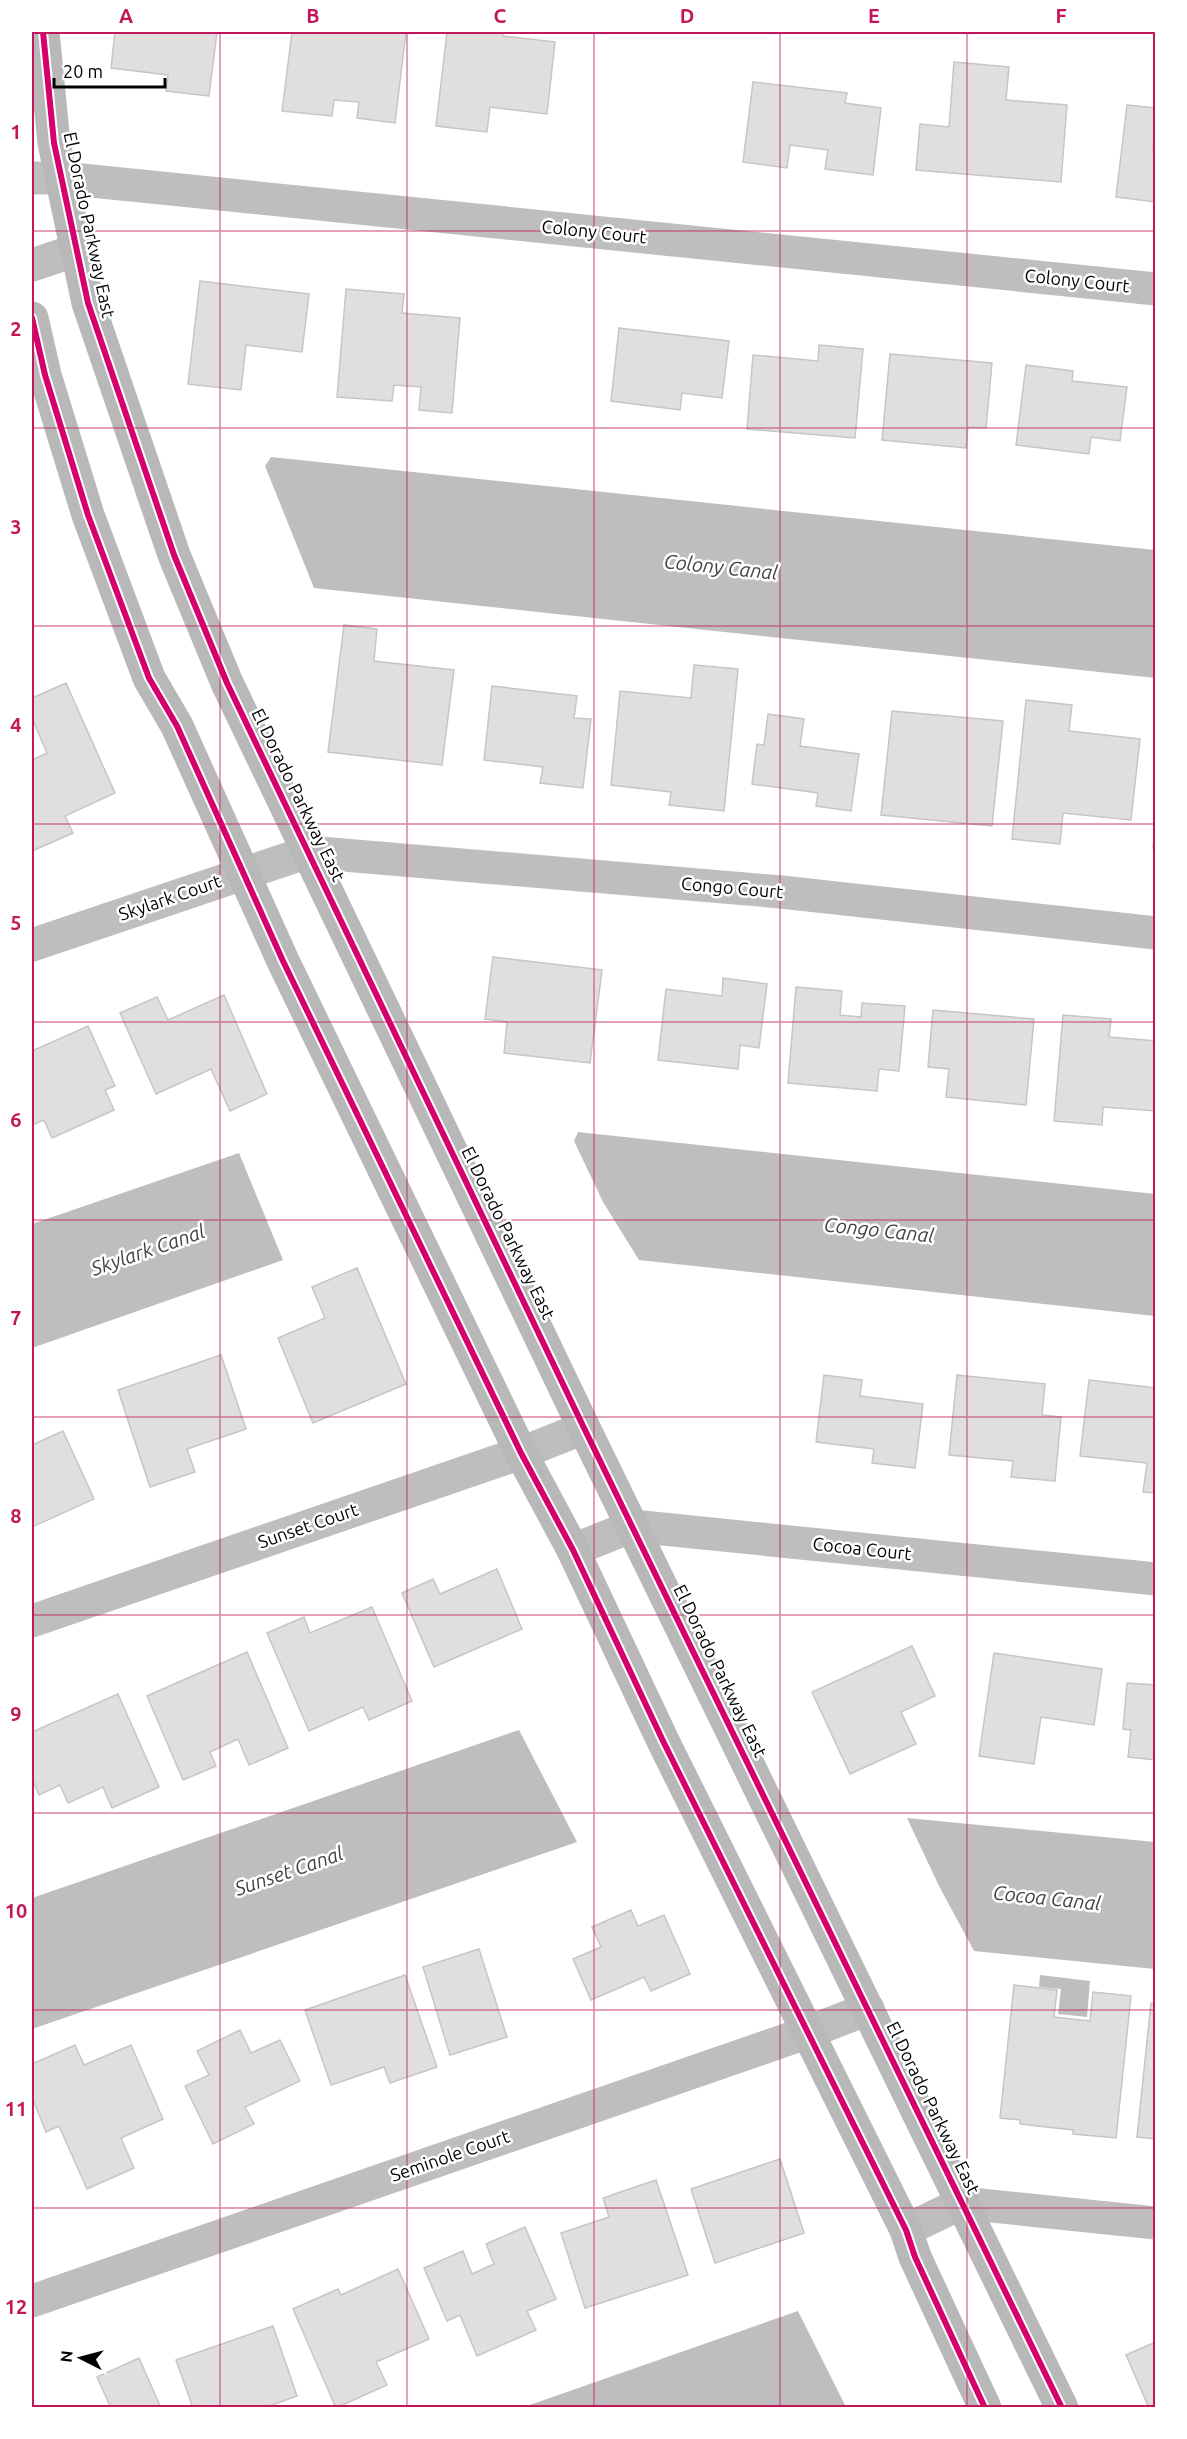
<svg xmlns="http://www.w3.org/2000/svg" width="1187" height="2439" viewBox="0 0 1187 2439" font-family="Ubuntu,sans-serif">
<style>
.water{fill:#bebebe}
.building{fill:#dfdfdf;stroke:#c6c6c6;stroke-width:1.5}
.lines{fill:none;stroke-linecap:round;stroke-linejoin:round}
.street{stroke:#bebebe;stroke-width:33}
.secondary{stroke:#b8b8b8;stroke-width:33}
.cycleway-casing{stroke:#fff;stroke-width:10}
.cycleway{stroke:#d6006c;stroke-width:6}
.grid{fill:none;stroke:#c2185b;stroke-width:1.5;stroke-opacity:0.55}
.labels{text-anchor:middle;stroke-width:5;stroke-linejoin:round;paint-order:stroke}
.street-label{font-size:18px;fill:#000;stroke:#fff}
.water-label{font-size:20px;font-style:italic;fill:#434343;stroke:#fff}
.neatline{fill:none;stroke:#c2185b;stroke-width:2}
.grid-label{font-size:20px;text-anchor:middle;font-weight:bold;fill:#c2185b}
</style>
<rect width="100%" height="100%" fill="#fff"/>
<g class="water">
<polygon points="271,457 1155,550 1155,678 314,588 265,466"/>
<polygon points="578,1132 1155,1194 1155,1316 639,1260 603,1202 574,1141"/>
<polygon points="239,1153 283,1260 32,1348 32,1224"/>
<polygon points="519,1730 577,1842 32,2029 32,1898"/>
<polygon points="907,1818 1155,1842 1155,1969 974,1951 939,1886"/>
<polygon points="1040,1975 1090,1981 1087,2017 1058,2014 1061,1989 1039,1987"/>
<polygon points="798,2311 846,2407 524,2407"/>
</g>
<g class="building">
<polygon points="115,32 217,32 209,96 166,91 168,75 111,68"/>
<polygon points="292,32 406,32 395,123 357,118 359,102 334,100 332,116 282,111"/>
<polygon points="447,32 503,32 503,36 555,42 547,114 490,107 487,132 436,126"/>
<polygon points="954,62 1009,67 1006,100 1067,105 1061,182 916,170 920,124 949,127"/>
<polygon points="753,82 847,93 845,103 881,108 873,175 825,169 828,150 790,145 787,168 743,162"/>
<polygon points="1127,105 1156,108 1153,150 1156,150 1156,202 1116,197"/>
<polygon points="200,281 309,294 302,352 246,345 241,390 188,384"/>
<polygon points="346,289 404,294 402,313 460,318 452,413 419,410 421,387 394,385 392,401 337,397"/>
<polygon points="619,328 729,341 722,398 682,393 680,410 611,401"/>
<polygon points="819,345 863,349 855,438 747,429 753,355 818,361"/>
<polygon points="890,354 992,363 986,428 968,427 966,448 882,440"/>
<polygon points="1026,365 1073,371 1072,381 1127,387 1120,441 1091,437 1089,454 1016,445"/>
<polygon points="344,625 377,629 374,661 454,670 442,765 328,752"/>
<polygon points="694,665 738,669 724,811 669,805 671,792 611,785 620,691 691,698"/>
<polygon points="66,683 115,793 65,816 73,833 32,851 32,760 47,753 32,718 32,698"/>
<polygon points="492,686 577,696 574,718 591,719 583,788 540,783 543,767 484,760"/>
<polygon points="1026,700 1072,705 1069,731 1140,739 1131,820 1063,813 1060,844 1012,839"/>
<polygon points="892,711 1003,721 992,826 881,815"/>
<polygon points="768,714 804,719 800,746 859,754 851,811 816,806 818,793 752,784 757,744 764,745"/>
<polygon points="1156,817 1156,848 1153,848"/>
<polygon points="493,957 602,970 590,1063 504,1053 507,1022 485,1019"/>
<polygon points="723,978 767,984 759,1048 740,1045 738,1069 658,1060 666,989 722,996"/>
<polygon points="796,987 842,991 840,1015 861,1017 862,1003 905,1006 899,1071 879,1069 877,1091 788,1083"/>
<polygon points="224,995 267,1094 230,1111 211,1069 156,1094 120,1013 157,997 168,1020"/>
<polygon points="933,1010 1034,1019 1026,1105 946,1097 949,1069 928,1067"/>
<polygon points="1063,1015 1111,1019 1109,1037 1156,1041 1156,1111 1103,1107 1102,1125 1054,1121"/>
<polygon points="88,1026 115,1086 105,1090 114,1110 52,1138 44,1120 32,1125 32,1051"/>
<polygon points="357,1268 406,1384 313,1423 278,1338 325,1318 312,1287"/>
<polygon points="221,1355 246,1429 187,1449 195,1472 150,1487 118,1390"/>
<polygon points="824,1375 862,1380 860,1396 923,1404 915,1468 872,1463 874,1449 816,1442"/>
<polygon points="957,1375 1045,1384 1042,1415 1061,1417 1055,1481 1011,1477 1013,1461 949,1455"/>
<polygon points="1089,1380 1156,1388 1156,1493 1143,1492 1147,1463 1080,1456"/>
<polygon points="63,1431 94,1499 32,1527 32,1445"/>
<polygon points="497,1569 522,1629 434,1667 402,1593 433,1579 440,1594"/>
<polygon points="372,1607 412,1701 369,1720 363,1707 309,1731 267,1633 304,1617 310,1633"/>
<polygon points="912,1646 935,1696 901,1712 916,1744 850,1774 812,1692"/>
<polygon points="247,1652 288,1748 249,1765 238,1739 210,1752 216,1766 183,1780 147,1696"/>
<polygon points="994,1653 1102,1669 1094,1725 1041,1717 1034,1764 979,1756"/>
<polygon points="1127,1683 1156,1685 1156,1760 1128,1757 1131,1730 1123,1729"/>
<polygon points="118,1694 159,1787 112,1808 103,1787 68,1803 60,1785 39,1795 32,1778 32,1732"/>
<polygon points="631,1910 638,1926 664,1915 690,1974 651,1991 644,1977 591,2000 573,1959 601,1947 592,1927"/>
<polygon points="479,1949 507,2037 450,2055 423,1967"/>
<polygon points="405,1975 437,2067 390,2083 384,2067 331,2085 305,2010"/>
<polygon points="1014,1985 1057,1990 1054,2017 1090,2021 1093,1992 1131,1996 1116,2138 1073,2134 1073,2130 1020,2124 1020,2120 1000,2118"/>
<polygon points="1151,2003 1156,2003 1156,2139 1137,2137"/>
<polygon points="240,2030 251,2053 280,2040 300,2081 245,2107 254,2124 213,2144 185,2086 209,2075 197,2051"/>
<polygon points="75,2045 84,2065 131,2045 163,2119 121,2138 134,2168 87,2189 59,2126 46,2132 32,2097 32,2064"/>
<polygon points="780,2159 804,2233 715,2263 691,2189"/>
<polygon points="656,2180 688,2275 585,2308 561,2233 609,2217 603,2198"/>
<polygon points="525,2227 556,2299 527,2311 536,2330 477,2356 460,2315 447,2321 424,2268 463,2251 472,2274 494,2264 486,2244"/>
<polygon points="398,2269 429,2339 376,2362 387,2385 336,2408 293,2309 338,2289 341,2295"/>
<polygon points="273,2326 297,2396 264,2408 193,2408 176,2360"/>
<polygon points="1156,2342 1156,2408 1149,2408 1126,2355"/>
<polygon points="139,2358 161,2408 111,2408 97,2377"/>
</g>
<g class="lines">
<g class="street">
<polyline points="32,178 62,178 1156,289"/>
<polyline points="32,265 77,250"/>
<polyline points="32,945 308,852 781,892 1156,933"/>
<polyline points="573,1550 633,1526 1156,1579"/>
<polyline points="32,1621 521,1453 584,1428"/>
<polyline points="906,2230 962,2203 1156,2223"/>
<polyline points="32,2301 806,2033 868,2009"/>
</g>
<g class="secondary">
<polyline points="43,32 54,143 88,303 174,555 227,683 584,1428 1062,2408"/>
<polyline points="32,318 45,375 88,515 149,678 177,726 283,961 521,1453 573,1550 663,1741 906,2230 915,2257 985,2408"/>
</g>
<defs>
<g id="cycleway">
<polyline points="43,32 54,143 88,303 174,555 227,683 584,1428 1062,2408"/>
<polyline points="32,318 45,375 88,515 149,678 177,726 283,961 521,1453 573,1550 663,1741 906,2230 915,2257 985,2408"/>
</g>
</defs>
<use href="#cycleway" class="cycleway-casing"/>
<use href="#cycleway" class="cycleway"/>
</g>
<path class="grid" d="M220,32V2408M407,32V2408M594,32V2408M780,32V2408M967,32V2408M32,231H1156M32,428H1156M32,626H1156M32,824H1156M32,1022H1156M32,1220H1156M32,1417H1156M32,1615H1156M32,1813H1156M32,2010H1156M32,2208H1156"/>
<g class="labels">
<g class="street-label">
<text transform="translate(89 225) rotate(78)" y="6">El Dorado Parkway East</text>
<text transform="translate(594 232) rotate(6)" y="6">Colony Court</text>
<text transform="translate(1077 281) rotate(6)" y="6">Colony Court</text>
<text transform="translate(298 795) rotate(64)" y="6">El Dorado Parkway East</text>
<text transform="translate(732 888) rotate(5)" y="6">Congo Court</text>
<text transform="translate(170 898) rotate(-19)" y="6">Skylark Court</text>
<text transform="translate(508 1233) rotate(64)" y="6">El Dorado Parkway East</text>
<text transform="translate(308 1526) rotate(-19)" y="6">Sunset Court</text>
<text transform="translate(862 1549) rotate(6)" y="6">Cocoa Court</text>
<text transform="translate(720 1671) rotate(64)" y="6">El Dorado Parkway East</text>
<text transform="translate(933 2108) rotate(64)" y="6">El Dorado Parkway East</text>
<text transform="translate(450 2156) rotate(-19)" y="6">Seminole Court</text>
</g>
<g class="water-label">
<text transform="translate(721 567) rotate(6)" y="7">Colony Canal</text>
<text transform="translate(879 1230) rotate(6)" y="7">Congo Canal</text>
<text transform="translate(148 1250) rotate(-19)" y="7">Skylark Canal</text>
<text transform="translate(289 1871) rotate(-19)" y="7">Sunset Canal</text>
<text transform="translate(1047 1898) rotate(6)" y="7">Cocoa Canal</text>
</g>
</g>
<rect width="1187" height="2439" fill="none" stroke="#ffffff" stroke-width="66"/>
<g transform="translate(81 2358) rotate(276)" stroke="#ffffff" stroke-width="4.5" paint-order="stroke">
<path d="M0-4.5L10 22L0 15L-10 22Z" fill="#000000"/>
<text y="-9" font-size="16" font-weight="bold" text-anchor="middle" fill="#000000">N</text>
</g>
<path d="M54 78v9h111v-9" fill="none" stroke="#000000" stroke-width="3"/>
<text x="63" y="78" font-size="18" fill="#000000" stroke="#ffffff" stroke-width="4.5" paint-order="stroke">20 m</text>
<rect x="33" y="33" width="1121" height="2373" class="neatline"/>
<g class="grid-label">
<text x="126" y="23">A</text>
<text x="313" y="23">B</text>
<text x="500" y="23">C</text>
<text x="687" y="23">D</text>
<text x="874" y="23">E</text>
<text x="1061" y="23">F</text>
<text x="16" y="139">1</text>
<text x="16" y="336">2</text>
<text x="16" y="534">3</text>
<text x="16" y="732">4</text>
<text x="16" y="930">5</text>
<text x="16" y="1127">6</text>
<text x="16" y="1325">7</text>
<text x="16" y="1523">8</text>
<text x="16" y="1721">9</text>
<text x="16" y="1918">10</text>
<text x="16" y="2116">11</text>
<text x="16" y="2314">12</text>
</g>
</svg>
